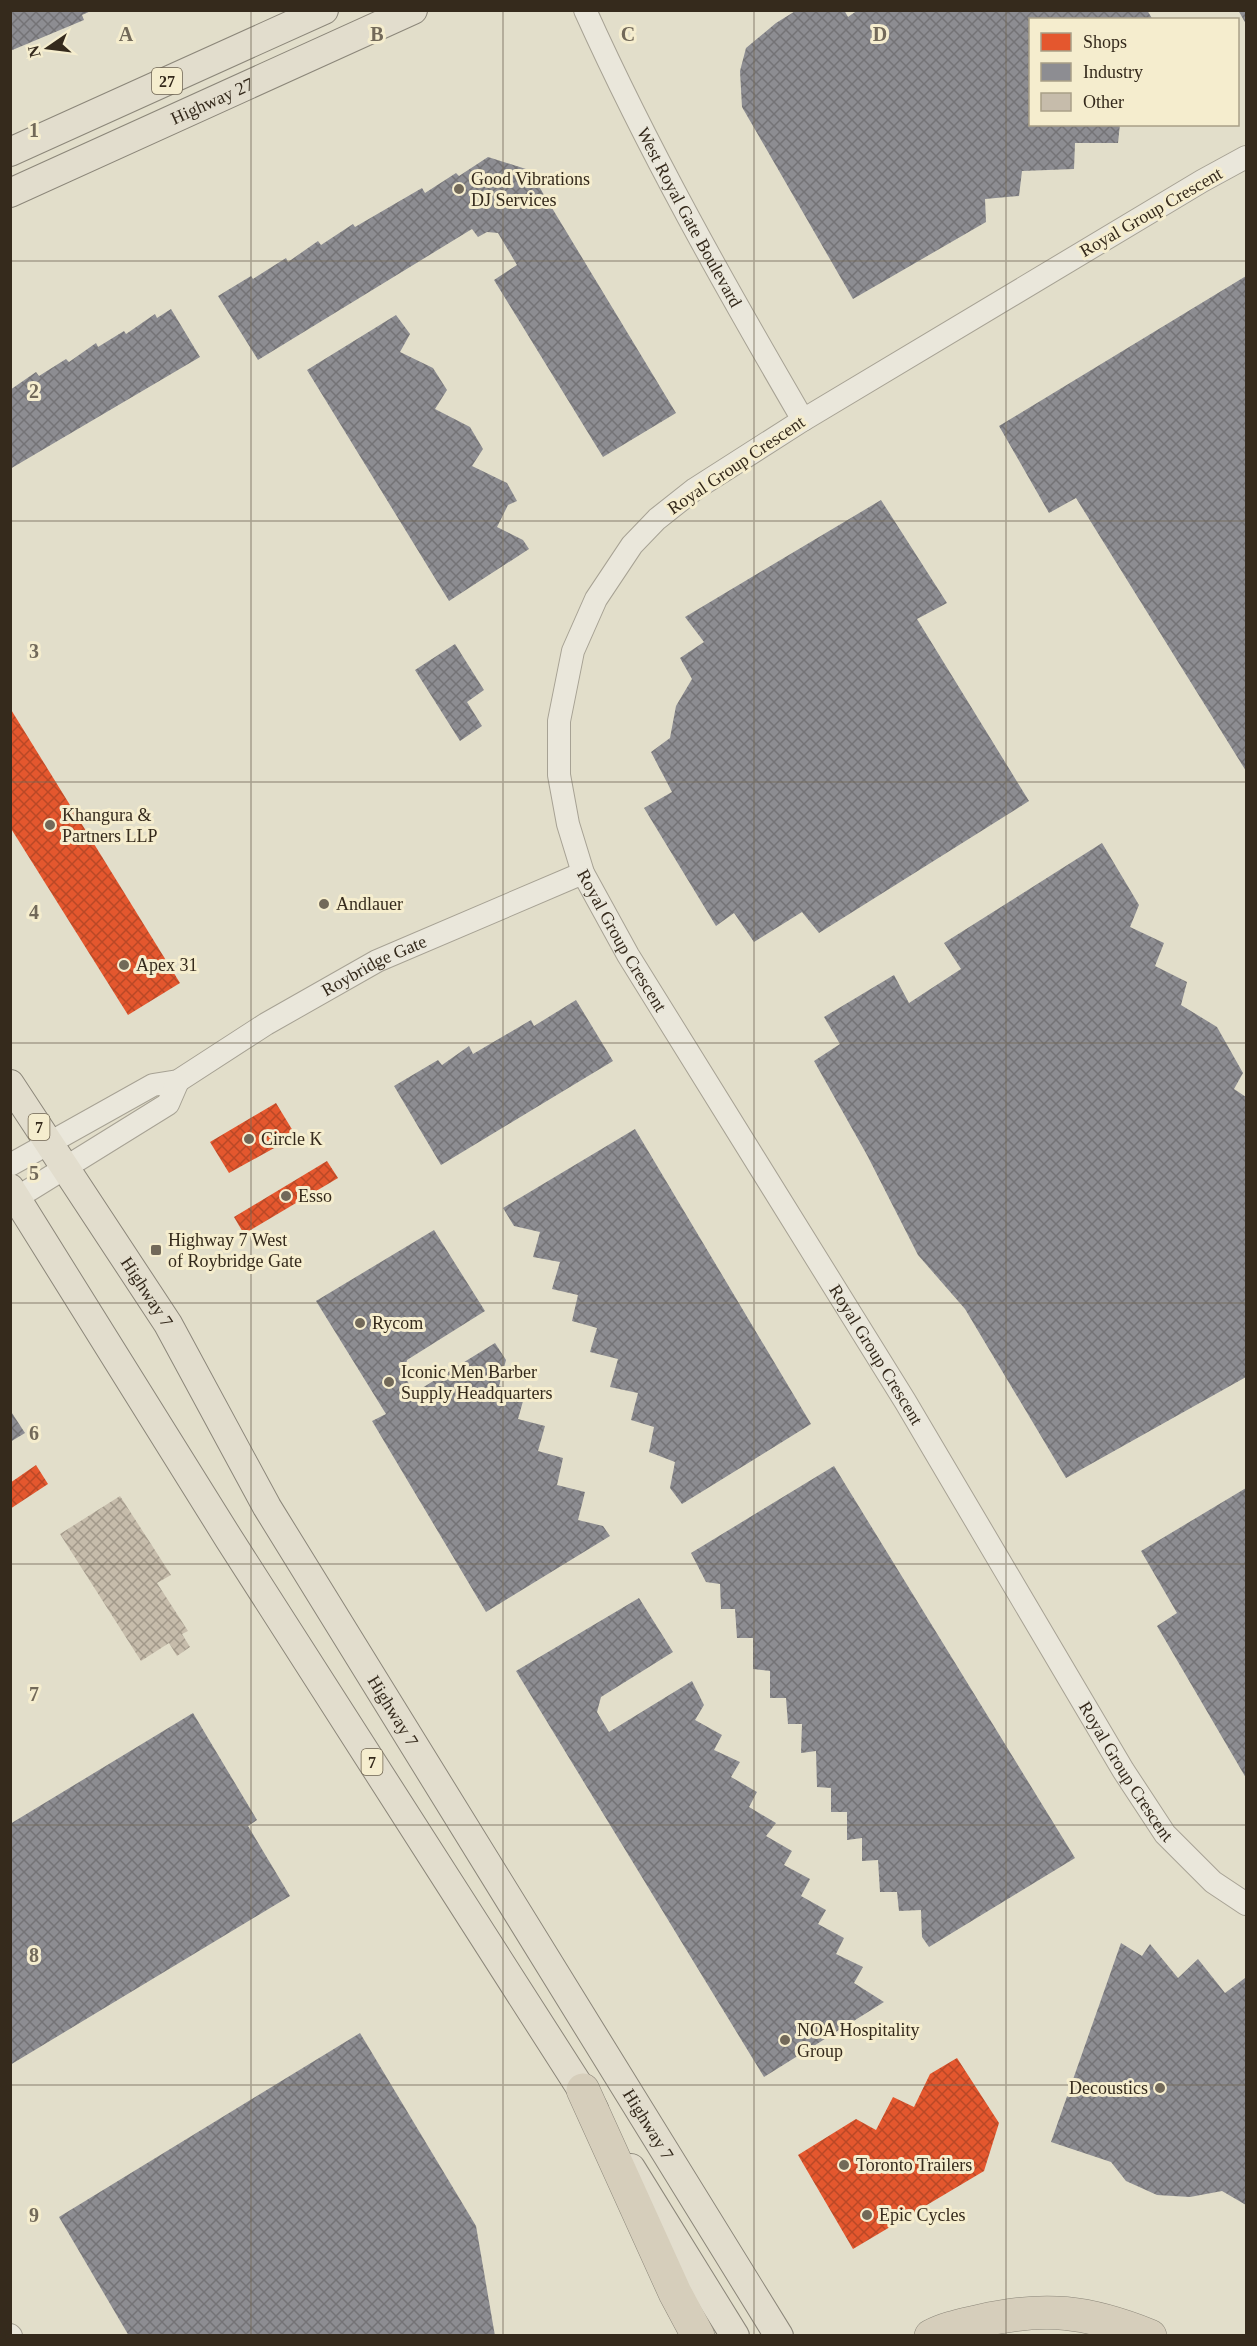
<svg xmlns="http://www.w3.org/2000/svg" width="1257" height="2346" viewBox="0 0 1257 2346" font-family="'Times New Roman',serif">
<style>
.shops{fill:url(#shops-cross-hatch)}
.industry{fill:url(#industry-cross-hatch)}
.building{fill:url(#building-cross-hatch)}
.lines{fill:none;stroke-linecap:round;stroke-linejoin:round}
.minor-casing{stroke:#a7a294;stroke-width:24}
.major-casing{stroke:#8c877a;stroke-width:30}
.highway-casing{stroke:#8c877a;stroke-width:34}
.minor{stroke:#eae7db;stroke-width:22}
.major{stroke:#e2ddcd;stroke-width:28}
.highway{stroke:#d6cebb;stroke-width:33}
.grid{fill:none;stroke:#726959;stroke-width:1.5;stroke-opacity:0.55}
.poi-dot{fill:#726959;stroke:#f5edce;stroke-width:2}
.labels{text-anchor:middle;stroke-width:6;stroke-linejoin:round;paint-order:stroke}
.shield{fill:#f5edce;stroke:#6f6451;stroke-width:1.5}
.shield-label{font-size:16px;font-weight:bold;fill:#352a1c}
.street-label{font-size:18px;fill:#352a1c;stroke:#f5edce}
.poi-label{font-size:18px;fill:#352a1c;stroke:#f5edce;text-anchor:start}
.grid-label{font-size:20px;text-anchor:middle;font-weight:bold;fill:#726959;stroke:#f5edce;stroke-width:6;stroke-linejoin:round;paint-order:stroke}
</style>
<defs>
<pattern id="shops-cross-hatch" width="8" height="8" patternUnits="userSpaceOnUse" patternTransform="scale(1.5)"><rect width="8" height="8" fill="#e4572e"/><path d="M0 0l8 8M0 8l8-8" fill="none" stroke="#ba4826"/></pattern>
<pattern id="industry-cross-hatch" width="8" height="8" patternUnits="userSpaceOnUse" patternTransform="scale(1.5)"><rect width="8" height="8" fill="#8d8d92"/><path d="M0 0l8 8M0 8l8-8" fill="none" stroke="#747376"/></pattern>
<pattern id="building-cross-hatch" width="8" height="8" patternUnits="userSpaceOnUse" patternTransform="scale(1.5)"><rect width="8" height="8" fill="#c6bcab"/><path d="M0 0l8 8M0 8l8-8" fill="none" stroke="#a2998a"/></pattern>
</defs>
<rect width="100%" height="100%" fill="#e2deca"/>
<g class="shops">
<polygon points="10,708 180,983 128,1015 10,827"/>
<polygon points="276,1103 293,1131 282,1137 285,1142 229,1173 210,1142"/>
<polygon points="327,1161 338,1178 244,1234 234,1217"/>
<polygon points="36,1465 48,1484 10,1509 10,1483"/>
<polygon points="957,2058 999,2123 984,2171 853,2249 798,2155 856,2119 876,2130 893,2097 914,2107 930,2074"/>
</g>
<g class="industry">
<polygon points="10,10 93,10 82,15 84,20 10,51"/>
<polygon points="797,10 844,10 848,17 858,10 1147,10 1153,20 1030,20 1030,124 1120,124 1118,143 1075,143 1074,169 1022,171 1019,196 985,199 986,222 853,299 742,107 740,71 746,48 776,23"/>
<polygon points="1238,10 1246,10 1246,24"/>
<polygon points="488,157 529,170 676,413 603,457 494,280 517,265 498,233 487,232 478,237 472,229 258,360 218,296 251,276 253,279 286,258 288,262 318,241 321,245 353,224 355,227 422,188 425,193 456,173 459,176"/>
<polygon points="1246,276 1246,771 1076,498 1049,513 999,426"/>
<polygon points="171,309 200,357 10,469 10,390 36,372 39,376 66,359 69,362 96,343 98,347 124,331 126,334 155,314 157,318"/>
<polygon points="396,315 410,334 400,352 433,368 447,390 435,409 470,427 483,449 472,466 507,483 517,501 508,505 497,527 523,540 529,549 449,601 307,370"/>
<polygon points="881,500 947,603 917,619 1029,801 819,933 802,912 754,942 734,913 716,926 644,808 672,792 651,752 670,738 676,706 692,679 680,658 704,642 685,617"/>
<polygon points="455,644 484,690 467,702 482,726 460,741 415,670"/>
<polygon points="1102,843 1139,905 1130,927 1164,943 1155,966 1187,982 1181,1005 1217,1027 1243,1073 1234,1089 1246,1097 1246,1377 1066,1478 965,1309 918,1255 867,1155 814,1061 840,1044 824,1017 894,975 909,1003 961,969 944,943"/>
<polygon points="576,1000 613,1061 441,1165 394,1086 438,1060 442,1065 469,1046 473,1054 531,1020 534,1026"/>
<polygon points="635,1129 811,1424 682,1504 670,1488 675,1462 649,1452 654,1427 631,1420 638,1393 610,1387 618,1359 590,1352 597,1328 572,1321 578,1295 552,1289 560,1262 533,1257 540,1232 514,1226 503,1208"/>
<polygon points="434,1230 485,1311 407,1360 404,1375 414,1393 495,1343 506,1360 499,1386 525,1394 518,1419 545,1426 538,1451 563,1458 557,1485 585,1492 578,1520 603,1526 610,1536 486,1612 372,1421 386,1414 316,1301"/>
<polygon points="10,1410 25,1433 10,1442"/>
<polygon points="834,1466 1075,1858 929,1947 922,1937 921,1910 899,1911 897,1892 880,1892 878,1860 862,1861 862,1838 847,1840 847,1812 831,1812 831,1788 817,1787 816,1751 801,1753 802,1724 788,1724 786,1698 770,1698 770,1671 753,1669 753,1638 737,1638 735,1609 721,1609 720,1584 706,1582 691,1553"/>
<polygon points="1246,1488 1246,1778 1157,1626 1177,1613 1141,1551"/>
<polygon points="639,1598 673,1652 601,1697 597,1712 609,1732 692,1681 704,1705 695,1720 722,1735 714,1750 740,1762 731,1777 757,1792 749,1807 776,1823 766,1836 792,1851 784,1865 810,1879 801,1896 826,1910 818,1924 844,1938 836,1954 863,1967 854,1983 884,2002 764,2077 516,1671"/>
<polygon points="193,1713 257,1820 248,1826 290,1896 10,2065 10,1824"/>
<polygon points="1121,1943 1142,1956 1150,1944 1178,1978 1198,1959 1225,1993 1245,1978 1246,1979 1246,2205 1222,2191 1190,2197 1157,2195 1126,2181 1111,2162 1051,2142"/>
<polygon points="360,2033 476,2226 495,2336 129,2336 59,2217"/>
</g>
<polygon class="building" points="120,1496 171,1575 157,1583 188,1631 182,1634 190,1647 177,1656 169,1643 141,1661 60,1534"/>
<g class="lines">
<defs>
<g id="minor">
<path id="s1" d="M585,10C649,152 725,286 803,420"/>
<path id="s2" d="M1246,157L1202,181L803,420L695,489L657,519L632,545L596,599L573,651L559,721V775L568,824L583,873L628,955L905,1401L1123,1770L1165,1834L1213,1882L1246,1904"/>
<path id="s3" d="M10,1165L153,1085L178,1081L266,1024L377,961L583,873"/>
<polyline points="10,1202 168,1104 178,1081"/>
<polyline points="10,2335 11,2336"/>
</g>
<g id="major">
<polyline points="10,152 324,10"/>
<path id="s4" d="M10,193L413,10"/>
<path id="s5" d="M10,1084L168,1324L267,1507L779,2336"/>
<polyline points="10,1188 229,1539 594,2109"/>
<polyline points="631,2168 735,2336"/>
</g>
<g id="highway">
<polyline points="583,2090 675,2293 698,2336"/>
<path d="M931,2336C946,2328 963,2325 980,2321C1045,2306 1088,2311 1150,2336"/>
</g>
</defs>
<use href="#minor" class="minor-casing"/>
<use href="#major" class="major-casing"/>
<use href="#highway" class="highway-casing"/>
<use href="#minor" class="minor"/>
<use href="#major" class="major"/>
<use href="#highway" class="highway"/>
</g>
<path class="grid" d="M251,10V2336M503,10V2336M754,10V2336M1006,10V2336M10,261H1246M10,521H1246M10,782H1246M10,1043H1246M10,1303H1246M10,1564H1246M10,1825H1246M10,2085H1246"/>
<g class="poi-dot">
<circle cx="459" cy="189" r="6"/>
<circle cx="50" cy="825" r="6"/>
<circle cx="324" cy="904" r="6"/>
<circle cx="124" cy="965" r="6"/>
<circle cx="249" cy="1139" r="6"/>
<circle cx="286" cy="1196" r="6"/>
<rect x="150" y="1244" width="12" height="12" rx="3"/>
<circle cx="360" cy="1323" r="6"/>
<circle cx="389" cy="1382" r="6"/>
<circle cx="785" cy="2040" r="6"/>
<circle cx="1160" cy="2088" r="6"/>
<circle cx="844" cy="2165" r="6"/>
<circle cx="867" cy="2215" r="6"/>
</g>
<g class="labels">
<g class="shield">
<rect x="152" y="68" width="30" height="26" rx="4.5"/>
<rect x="28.5" y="1114" width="21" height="26" rx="4.5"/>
<rect x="361.5" y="1749" width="21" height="26" rx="4.5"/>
</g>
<g class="shield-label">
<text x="167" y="87">27</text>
<text x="39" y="1133">7</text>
<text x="372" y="1768">7</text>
</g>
<g class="street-label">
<text dy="6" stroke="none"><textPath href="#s4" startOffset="222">Highway 27</textPath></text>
<text transform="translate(1151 212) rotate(-30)" y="6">Royal Group Crescent</text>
<text dy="6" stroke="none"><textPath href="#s1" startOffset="232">West Royal Gate Boulevard</textPath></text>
<text transform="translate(736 465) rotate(-34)" y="6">Royal Group Crescent</text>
<text dy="6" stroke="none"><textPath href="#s2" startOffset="1154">Royal Group Crescent</textPath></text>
<text dy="6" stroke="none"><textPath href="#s3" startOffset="417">Roybridge Gate</textPath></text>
<text dy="6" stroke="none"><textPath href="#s5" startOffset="249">Highway 7</textPath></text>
<text dy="6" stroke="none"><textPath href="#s2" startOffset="1640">Royal Group Crescent</textPath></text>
<text dy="6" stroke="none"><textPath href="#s5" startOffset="735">Highway 7</textPath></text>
<text dy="6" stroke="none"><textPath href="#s2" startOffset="2126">Royal Group Crescent</textPath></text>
<text dy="6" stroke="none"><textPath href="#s5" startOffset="1221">Highway 7</textPath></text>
</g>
<g class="poi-label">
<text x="471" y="185">Good Vibrations<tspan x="471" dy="21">DJ Services</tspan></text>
<text x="62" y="821">Khangura &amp;<tspan x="62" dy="21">Partners LLP</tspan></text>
<text x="336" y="910">Andlauer</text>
<text x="136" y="971">Apex 31</text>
<text x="261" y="1145">Circle K</text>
<text x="298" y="1202">Esso</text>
<text x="168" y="1246">Highway 7 West<tspan x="168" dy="21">of Roybridge Gate</tspan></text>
<text x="372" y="1329">Rycom</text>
<text x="401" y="1378">Iconic Men Barber<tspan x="401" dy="21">Supply Headquarters</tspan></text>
<text x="797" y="2036">NOA Hospitality<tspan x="797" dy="21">Group</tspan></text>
<text x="1148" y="2094" text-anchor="end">Decoustics</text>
<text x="856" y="2171">Toronto Trailers</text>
<text x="879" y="2221">Epic Cycles</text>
</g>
</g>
<g class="grid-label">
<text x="126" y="41">A</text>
<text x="377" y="41">B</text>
<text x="628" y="41">C</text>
<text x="880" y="41">D</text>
<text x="34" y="137">1</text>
<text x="34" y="398">2</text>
<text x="34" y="658">3</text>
<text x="34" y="919">4</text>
<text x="34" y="1180">5</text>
<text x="34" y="1440">6</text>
<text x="34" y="1701">7</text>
<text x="34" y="1962">8</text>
<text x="34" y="2222">9</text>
</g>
<rect width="1257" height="2346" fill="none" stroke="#352a1c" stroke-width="24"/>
<rect x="1029" y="18" width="210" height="108" fill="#f5edce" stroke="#a89f87" stroke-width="1.5"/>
<rect x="1041" y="33" width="30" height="18" fill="#e4572e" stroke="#a89f87" stroke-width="1.5"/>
<text x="1083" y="48" font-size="18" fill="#352a1c">Shops</text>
<rect x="1041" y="63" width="30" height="18" fill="#8d8d92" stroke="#a89f87" stroke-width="1.5"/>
<text x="1083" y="78" font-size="18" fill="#352a1c">Industry</text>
<rect x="1041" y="93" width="30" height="18" fill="#c6bcab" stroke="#a89f87" stroke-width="1.5"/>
<text x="1083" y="108" font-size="18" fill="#352a1c">Other</text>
<g transform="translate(48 48) rotate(256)" stroke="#f5edce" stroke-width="4.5" paint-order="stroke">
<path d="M0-4.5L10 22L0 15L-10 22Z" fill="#352a1c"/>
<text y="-9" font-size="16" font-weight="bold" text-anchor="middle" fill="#352a1c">N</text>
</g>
</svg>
